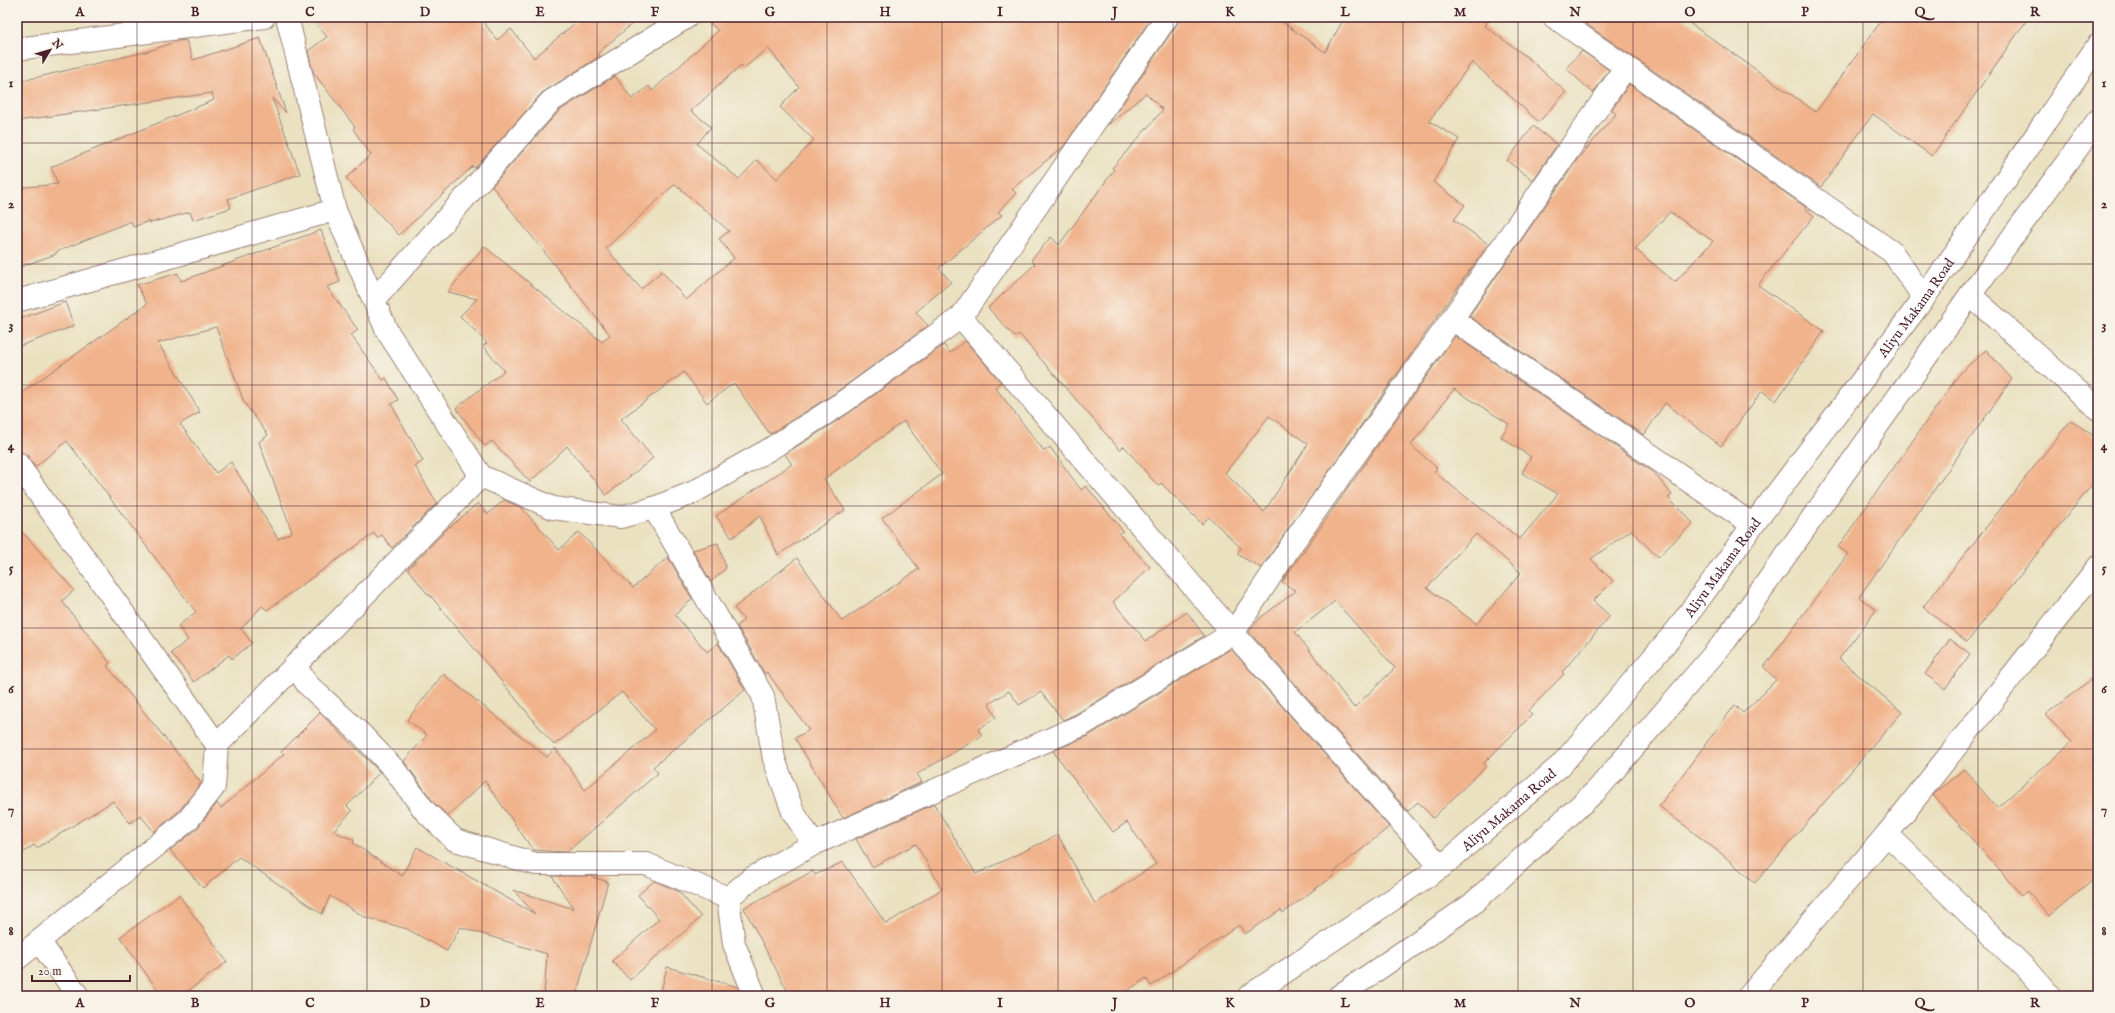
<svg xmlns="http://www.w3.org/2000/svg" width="2115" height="1013" viewBox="0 0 2115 1013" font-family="'IM FELL English',serif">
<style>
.building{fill:#f1b38c;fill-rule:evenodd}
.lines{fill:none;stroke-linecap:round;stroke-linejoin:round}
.minor-casing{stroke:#9a8076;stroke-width:24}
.minor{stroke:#fff;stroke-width:22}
.grid{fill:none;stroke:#4a1f2b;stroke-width:1;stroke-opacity:0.55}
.labels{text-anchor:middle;stroke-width:3.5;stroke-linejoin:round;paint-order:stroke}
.street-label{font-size:14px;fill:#4a1f2b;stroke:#f7f3e8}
.neatline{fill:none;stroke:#4a1f2b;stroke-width:1.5}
.grid-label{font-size:13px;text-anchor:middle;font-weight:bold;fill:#4a1f2b}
</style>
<rect width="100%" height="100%" fill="#f7f3e8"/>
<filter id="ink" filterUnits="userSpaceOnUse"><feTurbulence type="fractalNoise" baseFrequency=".025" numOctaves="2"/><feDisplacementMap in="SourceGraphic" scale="8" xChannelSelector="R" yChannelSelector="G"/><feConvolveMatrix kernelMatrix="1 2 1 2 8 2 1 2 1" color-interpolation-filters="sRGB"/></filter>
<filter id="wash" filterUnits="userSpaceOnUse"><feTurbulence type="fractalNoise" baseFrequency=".012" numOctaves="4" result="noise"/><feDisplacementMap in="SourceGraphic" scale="16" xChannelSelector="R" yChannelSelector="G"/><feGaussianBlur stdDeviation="0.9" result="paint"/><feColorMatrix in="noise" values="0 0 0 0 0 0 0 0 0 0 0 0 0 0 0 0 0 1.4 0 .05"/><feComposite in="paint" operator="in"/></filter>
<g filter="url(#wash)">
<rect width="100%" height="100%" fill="#eae1c0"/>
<g id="blocks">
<g class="building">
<polygon points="311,17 480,17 497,40 511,29 534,58 582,17 640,17 598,53 600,56 542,93 475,168 473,166 399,235 346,178 371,155 353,129 355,127 313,72 308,51 327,37"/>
<path d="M704,17H1152L1064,146L1012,189L1016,193L998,212L1002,215L939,268L951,282L916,312L928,326L835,393L770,434L734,383L707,403L684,372L621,419L653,458L606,495L567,446L530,482L492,441L485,446L456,408L504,371L483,346L487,343L460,316L477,299L448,292L484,246L602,342L610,335L492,186L559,111L615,76L632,99L649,86L652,91L718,31ZM768,48L799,87L780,107L814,140L777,179L757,160L739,179L697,144L711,127L691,111L741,65L744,68ZM675,184L729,231L719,239L734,258L686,300L662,271L641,289L606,248Z"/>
<path d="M1179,17H1275L1325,52L1345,17H1491L1485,26L1527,57L1566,92L1539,122L1472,62L1429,121L1459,139L1433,182L1465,205L1454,220L1488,244L1261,568L1237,554L1241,548L1209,517L1202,524L1161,483L1158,486L1124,446L1120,450L1019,334L1015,337L988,308L1035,264L1031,260L1051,237L1059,245L1114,170L1112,168L1163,110L1146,93L1108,125L1177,24ZM1269,416L1308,444L1264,512L1225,473Z"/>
<polygon points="1576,17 1681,17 1816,112 1884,17 2029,17 1932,156 1873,114 1821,187"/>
<polygon points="260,38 286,113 272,98 300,174 228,199 231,208 193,220 190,212 150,223 149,221 133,227 131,221 56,252 56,254 17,268 17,188 58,184 51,167 214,100 212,93 17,121 17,82 149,51 178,41 186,40 193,60"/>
<polygon points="1582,51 1609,70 1593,93 1566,68"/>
<path d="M1629,84L1807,208L1806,209L1814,216L1758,285L1824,331L1776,401L1762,391L1721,446L1665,403L1644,435L1469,316L1577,160L1616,114L1612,110ZM1670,212L1713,241L1675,282L1635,249Z"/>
<polygon points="1533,126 1557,145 1533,180 1507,161"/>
<path d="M321,230L340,282L327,287L358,330L351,335L383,380L386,378L398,400L391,404L423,461L415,466L437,503L392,548L382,535L377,538L374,533L267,610L262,606L241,629L252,643L232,659L229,655L194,682L171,653L188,640L178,626L196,612L67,441L35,467L27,455L17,451V396L147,304L137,285L178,273L181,281ZM216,327L244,402L268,435L259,442L292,532L278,539L231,462L216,473L180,424L200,412L158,343Z"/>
<polygon points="65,302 74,326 17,347 17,320"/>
<path d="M1455,336L1654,473L1672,495L1668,498L1693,523L1658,557L1631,530L1591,559L1613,581L1593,601L1610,616L1562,672L1564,674L1528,711L1532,715L1484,763L1486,766L1433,818L1418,802L1408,811L1249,632L1260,618L1296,591L1282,582ZM1454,389L1509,424L1501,437L1531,457L1522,473L1558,494L1520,539L1434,472L1437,468L1411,445ZM1476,534L1521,573L1477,624L1427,588ZM1335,601L1395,668L1354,708L1295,632Z"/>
<polygon points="965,341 1001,382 995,387 1044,451 1050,447 1081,490 1086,486 1123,531 1119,534 1150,567 1113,602 1146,641 1187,612 1204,636 1076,714 1063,720 1041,692 1019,705 1009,691 989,704 996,718 978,729 982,736 917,774 922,782 843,818 795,738 809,730 767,672 765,674 737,626 744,620 734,608 797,558 842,621 919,569 882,518 942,474 904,421 824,479 845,510 778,555 760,516 732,538 716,516 792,464 785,454 849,413 944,345 950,353"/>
<polygon points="1986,350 2012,379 1859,597 1876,610 1839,659 1902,712 1755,883 1723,855 1659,806 1735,705 1743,713 1776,680 1764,667 1848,554 1838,547 1961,372"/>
<polygon points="2071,420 2098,439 2098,477 1967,642 1923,607"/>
<polygon points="504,500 522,508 559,550 579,532 633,588 668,557 692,599 675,615 707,652 718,643 745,690 653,767 658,773 567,852 533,850 485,781 448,816 434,803 404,761 427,735 407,720 443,674 547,757 555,748 585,790 655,730 622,692 554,745 430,595 429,596 408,569 450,526 450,527 478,503 488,514"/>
<polygon points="17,526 74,590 62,601 110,663 107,666 201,783 179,811 154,832 140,815 130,823 113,801 37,848 34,845 17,857"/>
<polygon points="718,543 726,568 711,582 693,550"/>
<polygon points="1950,639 1970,654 1945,689 1925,674"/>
<polygon points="1231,649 1389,827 1334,872 1335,874 1283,913 1281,910 1245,934 1239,925 1151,986 1146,978 1120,996 790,996 744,908 813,871 815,875 843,862 886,924 942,889 916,844 872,867 856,839 934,804 976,874 1058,835 1095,904 1156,864 1127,822 1113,832 1053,751 1088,736"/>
<polygon points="2098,674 2098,875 2049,916 2028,891 2022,896 1933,795 1964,769 1997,808 2072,742 2045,715"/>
<polygon points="320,713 380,772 347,806 352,811 333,831 354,840 353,843 402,876 417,847 535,914 513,890 574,909 552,876 590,876 608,882 576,996 544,996 547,954 460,927 447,951 407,929 365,917 330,896 322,914 239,857 203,888 170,850 196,830 217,803 221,808 284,754 281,752"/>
<polygon points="654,881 678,891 701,917 630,980 612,961 659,919 638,895"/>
<polygon points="179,895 227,962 181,996 162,996 120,937"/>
<polygon points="667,967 738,987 741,996 660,996"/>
</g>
</g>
</g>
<g filter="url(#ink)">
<use href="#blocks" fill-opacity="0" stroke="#9a8076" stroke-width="1"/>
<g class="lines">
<defs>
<g id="minor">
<polyline points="287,17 335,210 387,331 481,476 553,508 621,517 654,508 692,493 770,449 842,403 961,317 1167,17"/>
<polyline points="1554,17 1892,252 1924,298"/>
<polyline points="17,49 264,17"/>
<polyline points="1970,295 2098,409"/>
<polyline points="374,300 551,101 687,17"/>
<polyline points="17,301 335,210"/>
<polyline points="961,317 1233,633 1441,867"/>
<polyline points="1452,319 1753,525"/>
<polyline points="17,463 217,745 214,787 188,820 17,959"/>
<polyline points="654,508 763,696 774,759 793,812 814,844"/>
<polyline points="295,665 307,684 361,734 394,769 425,811 455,840 536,864 646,864 728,898"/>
<polyline points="217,745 481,476"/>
<polyline points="1887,834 2031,974 2050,996"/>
<polyline points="728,898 752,878 814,844 1082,725 1233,633 1294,541 1452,319 1626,67"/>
<polyline points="728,898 734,944 755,996"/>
<polyline points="39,941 78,996"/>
<path id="s1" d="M1249,996L1441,867L1561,765L1676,631L1753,525L1924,298L2098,45"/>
<polyline points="1339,996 1471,905 1597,790 1726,640 1970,295 2098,120"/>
<polyline points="1749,996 1887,834 2098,567"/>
</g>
</defs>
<use href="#minor" class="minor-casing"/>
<use href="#minor" class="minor"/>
</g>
</g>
<path class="grid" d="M137,17V996M252,17V996M367,17V996M482,17V996M597,17V996M712,17V996M827,17V996M942,17V996M1058,17V996M1173,17V996M1288,17V996M1403,17V996M1518,17V996M1633,17V996M1748,17V996M1863,17V996M1978,17V996M17,143H2098M17,264H2098M17,385H2098M17,506H2098M17,628H2098M17,749H2098M17,870H2098"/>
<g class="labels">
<g class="street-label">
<text dy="5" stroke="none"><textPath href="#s1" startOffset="968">Aliyu Makama Road</textPath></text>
<text dy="5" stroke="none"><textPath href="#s1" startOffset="644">Aliyu Makama Road</textPath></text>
<text dy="5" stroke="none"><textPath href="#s1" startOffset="320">Aliyu Makama Road</textPath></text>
</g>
</g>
<rect width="2115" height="1013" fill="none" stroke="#f7f3e8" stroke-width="44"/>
<g transform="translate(50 50) rotate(52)" stroke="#f7f3e8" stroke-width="3" paint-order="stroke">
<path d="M0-3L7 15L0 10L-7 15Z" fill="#4a1f2b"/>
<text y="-6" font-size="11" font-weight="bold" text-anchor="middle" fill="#4a1f2b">N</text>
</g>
<path d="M32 975v6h98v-6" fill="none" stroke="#4a1f2b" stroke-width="2"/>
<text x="38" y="975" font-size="12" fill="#4a1f2b" stroke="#f7f3e8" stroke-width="3" paint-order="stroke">20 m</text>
<rect x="22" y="22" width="2071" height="969" class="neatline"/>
<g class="grid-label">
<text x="80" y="16">A</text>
<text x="195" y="16">B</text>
<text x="310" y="16">C</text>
<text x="425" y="16">D</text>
<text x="540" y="16">E</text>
<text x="655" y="16">F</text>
<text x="770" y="16">G</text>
<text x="885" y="16">H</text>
<text x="1000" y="16">I</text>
<text x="1115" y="16">J</text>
<text x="1230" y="16">K</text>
<text x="1345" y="16">L</text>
<text x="1460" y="16">M</text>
<text x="1575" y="16">N</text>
<text x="1690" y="16">O</text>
<text x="1805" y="16">P</text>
<text x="1920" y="16">Q</text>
<text x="2035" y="16">R</text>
<text x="11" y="87">1</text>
<text x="2104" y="87">1</text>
<text x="11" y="208">2</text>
<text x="2104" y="208">2</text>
<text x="11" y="329">3</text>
<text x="2104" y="329">3</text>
<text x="11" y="450">4</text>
<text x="2104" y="450">4</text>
<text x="11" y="572">5</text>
<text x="2104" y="572">5</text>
<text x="11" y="693">6</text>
<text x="2104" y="693">6</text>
<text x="11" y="814">7</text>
<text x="2104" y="814">7</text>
<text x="11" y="935">8</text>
<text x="2104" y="935">8</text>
<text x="80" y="1007">A</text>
<text x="195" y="1007">B</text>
<text x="310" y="1007">C</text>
<text x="425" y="1007">D</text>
<text x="540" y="1007">E</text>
<text x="655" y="1007">F</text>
<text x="770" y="1007">G</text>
<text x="885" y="1007">H</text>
<text x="1000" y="1007">I</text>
<text x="1115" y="1007">J</text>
<text x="1230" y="1007">K</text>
<text x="1345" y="1007">L</text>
<text x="1460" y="1007">M</text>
<text x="1575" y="1007">N</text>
<text x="1690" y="1007">O</text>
<text x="1805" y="1007">P</text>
<text x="1920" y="1007">Q</text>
<text x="2035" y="1007">R</text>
</g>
</svg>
